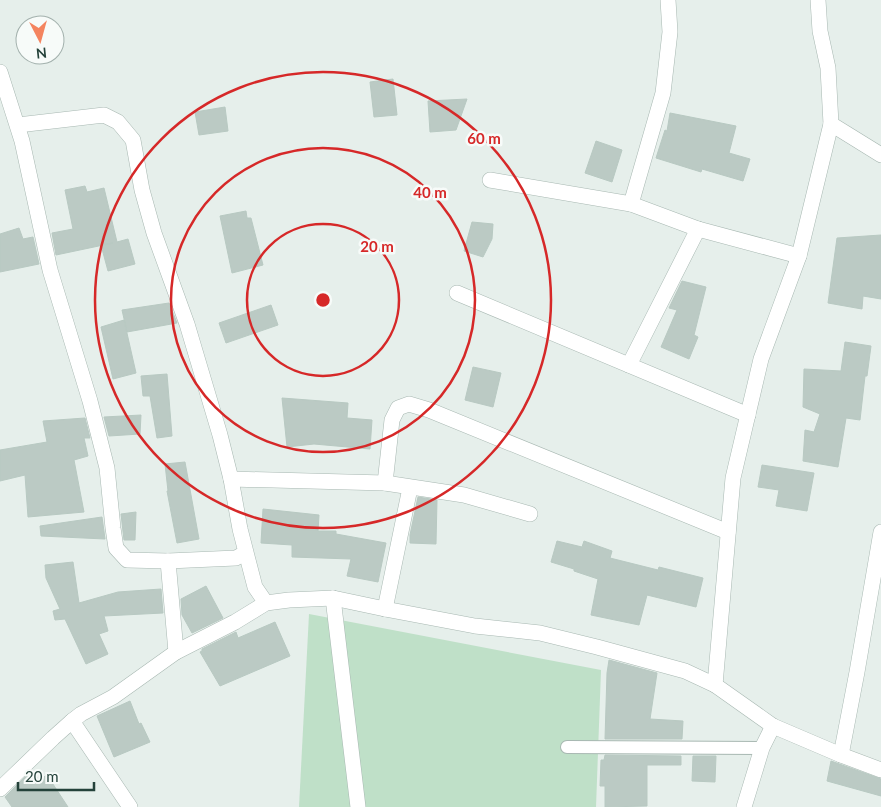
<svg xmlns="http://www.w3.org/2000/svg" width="881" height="807" viewBox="0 0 881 807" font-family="Lato,sans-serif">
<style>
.green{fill:#bfe0c8}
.building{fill:#bbcac4;stroke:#b8c9c2}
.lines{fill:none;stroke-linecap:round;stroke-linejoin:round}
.lane-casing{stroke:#a8b8b2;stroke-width:14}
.street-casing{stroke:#a8b8b2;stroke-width:16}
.lane{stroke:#fff;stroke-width:12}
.street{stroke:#fff;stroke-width:15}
.ring{fill:none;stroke:#d62828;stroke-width:2.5}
.centre{fill:#d62828;stroke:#f7fbf9;stroke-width:2.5}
.ring-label{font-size:15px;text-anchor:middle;font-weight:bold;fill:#d62828;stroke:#f7fbf9;stroke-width:5;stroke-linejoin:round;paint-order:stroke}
</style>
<rect width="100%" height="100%" fill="#e6efeb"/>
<polygon class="green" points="309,614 601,670 596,807 299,807"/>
<g class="building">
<polygon points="393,79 397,115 374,117 370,82"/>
<polygon points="467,99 456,130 430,132 428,101"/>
<polygon points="225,107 228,131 199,135 195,112"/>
<polygon points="670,113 736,126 729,153 750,159 743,181 702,169 701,172 656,158 665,130 667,131"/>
<polygon points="596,141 622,150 612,182 585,173"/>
<polygon points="85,186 87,192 104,188 117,242 128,239 135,264 108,271 101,245 113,243 56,255 52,233 73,229 65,190"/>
<polygon points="246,211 247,218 251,218 263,265 232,273 220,216"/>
<polygon points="472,222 493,224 492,239 483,257 464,251"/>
<polygon points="19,228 23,239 33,237 39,264 0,272 0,234"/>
<polygon points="881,235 881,299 863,296 862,309 828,303 837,238"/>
<polygon points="682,281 706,287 694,335 698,337 689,359 661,347 677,310 669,308"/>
<polygon points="169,303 177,323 127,332 122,310"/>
<polygon points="271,305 278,325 226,343 219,323"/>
<polygon points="124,320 136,373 113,379 101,327"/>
<polygon points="845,342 871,346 867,376 865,376 860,420 846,418 838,467 803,461 805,430 814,432 820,414 803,407 804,369 841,371"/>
<polygon points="473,367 501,373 493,407 465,400"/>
<polygon points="167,374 172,436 157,438 150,396 143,396 141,376"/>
<polygon points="282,398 348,403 347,418 372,420 370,449 314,444 287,447"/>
<polygon points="141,415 140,434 109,436 104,417"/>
<polygon points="85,418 90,438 84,438 88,456 74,460 84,512 28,517 25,475 0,481 0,450 47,442 43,421"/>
<polygon points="185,462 199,539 177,543 167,491 168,491 165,464"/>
<polygon points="762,465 814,473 807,511 776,506 779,490 758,487"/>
<polygon points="418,497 437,500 436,544 410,543 410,535"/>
<polygon points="263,509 319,515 318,531 336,531 336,534 386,543 378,582 347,576 351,559 292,557 292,545 261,543"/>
<polygon points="136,512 135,540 124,540 121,514"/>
<polygon points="102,517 105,539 41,536 40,526"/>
<polygon points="557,541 582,547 584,541 612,551 610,558 658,570 659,567 703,578 696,607 647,595 639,625 591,615 598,579 574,571 574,569 551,562"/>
<polygon points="73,562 79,603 118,592 161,589 163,613 104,616 108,631 99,634 108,654 86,664 65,619 55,620 53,611 60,609 46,578 45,565"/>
<polygon points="206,586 223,618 192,633 182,615 181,599"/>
<polygon points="275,622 290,656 220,686 200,652 202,651 202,649 236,632 238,638"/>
<polygon points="609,660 657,673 650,719 683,721 682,739 605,739 607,673"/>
<polygon points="130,701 139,724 141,723 150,742 114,757 97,716"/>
<polygon points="605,755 681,756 681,765 647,765 647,806 605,807 605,786 600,786 601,760 604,760"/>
<polygon points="693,756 716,756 715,782 692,781"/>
<polygon points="831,761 881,779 881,796 827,781"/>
<polygon points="33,772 39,780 47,775 68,807 12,807 5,797 24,778"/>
</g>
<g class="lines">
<defs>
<polyline id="lane" points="567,747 762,748"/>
<g id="street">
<polyline points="818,0 820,31 828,68 831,124 881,155"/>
<polyline points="0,72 22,141 50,270 90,401 107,468 113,528 116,548 127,560 168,561 236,558 245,553"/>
<polyline points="18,125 104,115 118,122 133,140 142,190 154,233 187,324 220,435 231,479 240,529 255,587 266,603"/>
<polyline points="490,180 631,204 698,229 799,256"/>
<polyline points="631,204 663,93 670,32 668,0"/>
<polyline points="457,293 748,415"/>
<polyline points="629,365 698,229"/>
<polyline points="231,479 385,483 464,495 530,514"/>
<polyline points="385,483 392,420 398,408 409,404 429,410 728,532"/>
<polyline points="168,561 176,652"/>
<polyline points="333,598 358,807"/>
<polyline points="385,609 410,488"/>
<polyline points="715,685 733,478 761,359 799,256 831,124"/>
<polyline points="72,721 130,807"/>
<polyline points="841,755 857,672 881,532"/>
<polyline points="0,789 53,738 72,721 81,714 113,697 176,652 235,622 266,603 289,600 333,598 385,609 475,626 540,633 597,647 685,671 715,685 773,726 841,755 881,770"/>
<polyline points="744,807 762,748 773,726"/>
</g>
</defs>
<use href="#lane" class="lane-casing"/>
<use href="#street" class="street-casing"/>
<use href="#lane" class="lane"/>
<use href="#street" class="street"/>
</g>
<g class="ring">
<circle cx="323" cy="300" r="76"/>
<circle cx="323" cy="300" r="152"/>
<circle cx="323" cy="300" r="228"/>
</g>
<circle cx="323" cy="300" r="8" class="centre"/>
<g class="ring-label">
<text x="484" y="144">60 m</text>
<text x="430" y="198">40 m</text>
<text x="377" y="252">20 m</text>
</g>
<g transform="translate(40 40) rotate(174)"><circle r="24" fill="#f7fbf9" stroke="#a3b1ad"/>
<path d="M0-4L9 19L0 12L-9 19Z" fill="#f4845f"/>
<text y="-8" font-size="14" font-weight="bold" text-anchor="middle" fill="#24423a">N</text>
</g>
<path d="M18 782v8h76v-8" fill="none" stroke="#24423a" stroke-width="2.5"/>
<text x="25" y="782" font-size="15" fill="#24423a" stroke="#f7fbf9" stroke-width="4" paint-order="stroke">20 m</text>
</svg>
